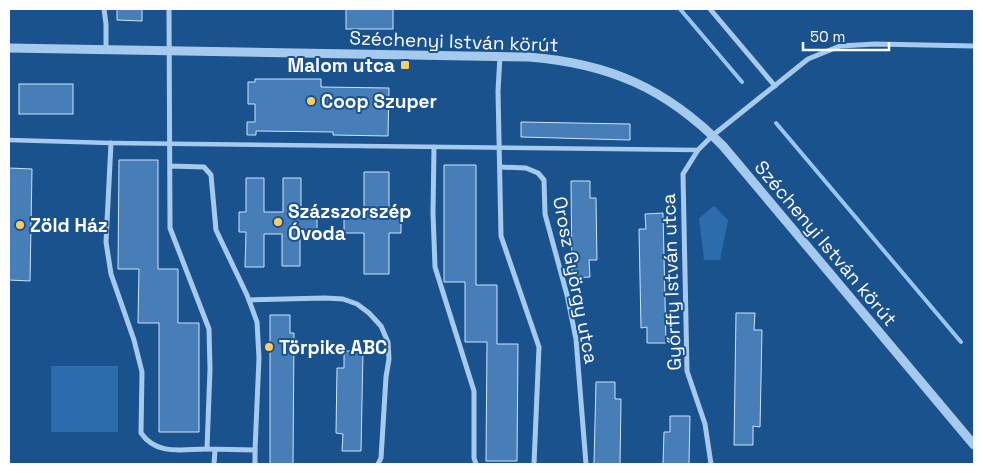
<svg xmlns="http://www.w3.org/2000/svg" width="983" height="473" viewBox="0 0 983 473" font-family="'Space Grotesk',sans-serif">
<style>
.green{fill:#2d6cac}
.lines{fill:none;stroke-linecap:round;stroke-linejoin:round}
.stream{stroke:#99c6f0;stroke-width:4}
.building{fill:#477eb8;stroke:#cde3fa}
.pedestrian{stroke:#a6caee;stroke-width:4.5}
.minor{stroke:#a6caee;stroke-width:5}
.tertiary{stroke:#a6caee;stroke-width:9}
.poi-dot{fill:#ffcb64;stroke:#1a528e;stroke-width:2}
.labels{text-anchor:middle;stroke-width:4;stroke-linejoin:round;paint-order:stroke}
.street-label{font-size:19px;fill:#fff;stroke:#1a528e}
.poi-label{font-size:19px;font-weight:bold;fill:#fff;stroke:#1a528e;text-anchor:start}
</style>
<rect width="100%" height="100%" fill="#1a528e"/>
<g class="green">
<polygon points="714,206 728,220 720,260 704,260 699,218"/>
<rect x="51" y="366" width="67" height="66"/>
</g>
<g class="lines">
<g class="stream">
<polyline points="680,9 742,82"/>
<polyline points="776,123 961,342"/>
</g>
</g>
<g class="building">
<polygon points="117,9 142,9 142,21 117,20"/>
<rect x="346" y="9" width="47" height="20"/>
<polygon points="255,79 321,79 321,87 389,88 388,136 333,135 333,132 256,131 256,135 247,135 247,122 255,122 255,104 248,104 248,82 255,82"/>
<rect x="19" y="84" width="54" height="30"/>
<polygon points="521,122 630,124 630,140 521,137"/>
<polygon points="119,160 158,160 158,269 178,269 178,323 199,323 199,432 159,432 159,323 138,323 139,269 118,269"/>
<polygon points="444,165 476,165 476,285 497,285 497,344 518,344 517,461 486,461 487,342 465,342 465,282 444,282"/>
<polygon points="9,168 32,169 30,281 9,280"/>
<polygon points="364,172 389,172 389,213 401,213 401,233 389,233 389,274 364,274 364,233 344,233 344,213 364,213"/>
<polygon points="246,178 264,178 264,212 283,212 283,178 301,178 301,212 317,213 317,234 300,234 300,266 282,266 282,234 264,234 264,267 245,267 246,232 239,232 239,212 246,212"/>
<polygon points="571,181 590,181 590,198 596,198 597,260 589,260 590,277 572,278"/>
<polygon points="663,213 666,343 647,343 647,327 641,328 639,229 646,229 645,214"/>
<polygon points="736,313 755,313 754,330 762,330 760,427 753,426 753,445 734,445"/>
<polygon points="270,315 290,315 290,333 294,333 293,464 270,464"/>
<polygon points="344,351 363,351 361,451 342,451 343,434 336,433 337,368 344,368"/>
<polygon points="596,382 615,382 615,399 621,399 620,464 594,464"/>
<polygon points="670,416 690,416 689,464 663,464 664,432 670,432"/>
</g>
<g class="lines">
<polyline class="pedestrian" points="9,140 111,143 698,150"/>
<g class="minor">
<polyline points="104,9 106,24 106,50"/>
<polyline points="169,9 170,228 209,329 210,369 207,449 255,450 259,358 257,322 247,295 216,230 211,175 204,167 170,166"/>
<polyline points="710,9 775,86"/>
<polyline points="500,56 498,91 501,236 539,347 534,464"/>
<path d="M111,143L106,242L111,274L134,340L142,372L141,433C157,456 182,449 207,449"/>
<polyline points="434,147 433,213 435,267 474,391 474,458 476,464"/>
<polyline points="500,167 526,168 538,173 544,180 545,214 567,295 576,339 586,464"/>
<polyline points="249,300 325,298 343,299 357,304 369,313 381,326 388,342 389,359 386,377 381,458 378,464"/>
<polyline points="214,464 215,450"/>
<polyline points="255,464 255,450"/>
<polyline points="711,464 705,424 687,371 683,174 698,150 712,136 808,59 840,46 875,44 974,46"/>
</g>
<path class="tertiary" d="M9,48L528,57C608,63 666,88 723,146L974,445"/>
</g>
<g class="poi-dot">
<rect x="400" y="60" width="10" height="10" rx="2.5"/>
<circle cx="311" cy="101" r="5"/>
<circle cx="278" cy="222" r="5"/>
<circle cx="20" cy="225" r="5"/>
<circle cx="269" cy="347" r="5"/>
</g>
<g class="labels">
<g class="street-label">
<text transform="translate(454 41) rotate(2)" y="7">Széchenyi István körút</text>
<text transform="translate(826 243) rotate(50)" y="7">Széchenyi István körút</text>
<text transform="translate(576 280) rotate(79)" y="7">Orosz György utca</text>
<text transform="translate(671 282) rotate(-92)" y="7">Győrffy István utca</text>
</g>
<g class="poi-label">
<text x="395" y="72" text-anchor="end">Malom utca</text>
<text x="321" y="108">Coop Szuper</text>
<text x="288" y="218">Százszorszép<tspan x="288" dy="22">Óvoda</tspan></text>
<text x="30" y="232">Zöld Ház</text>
<text x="279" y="354">Törpike ABC</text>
</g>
</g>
<rect width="983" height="473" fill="none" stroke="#ffffff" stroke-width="20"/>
<path d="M803 42v8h86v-8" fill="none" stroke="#ffffff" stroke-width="2.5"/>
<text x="810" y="42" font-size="15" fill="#ffffff" stroke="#1a528e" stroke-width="4" paint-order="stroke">50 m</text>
</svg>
